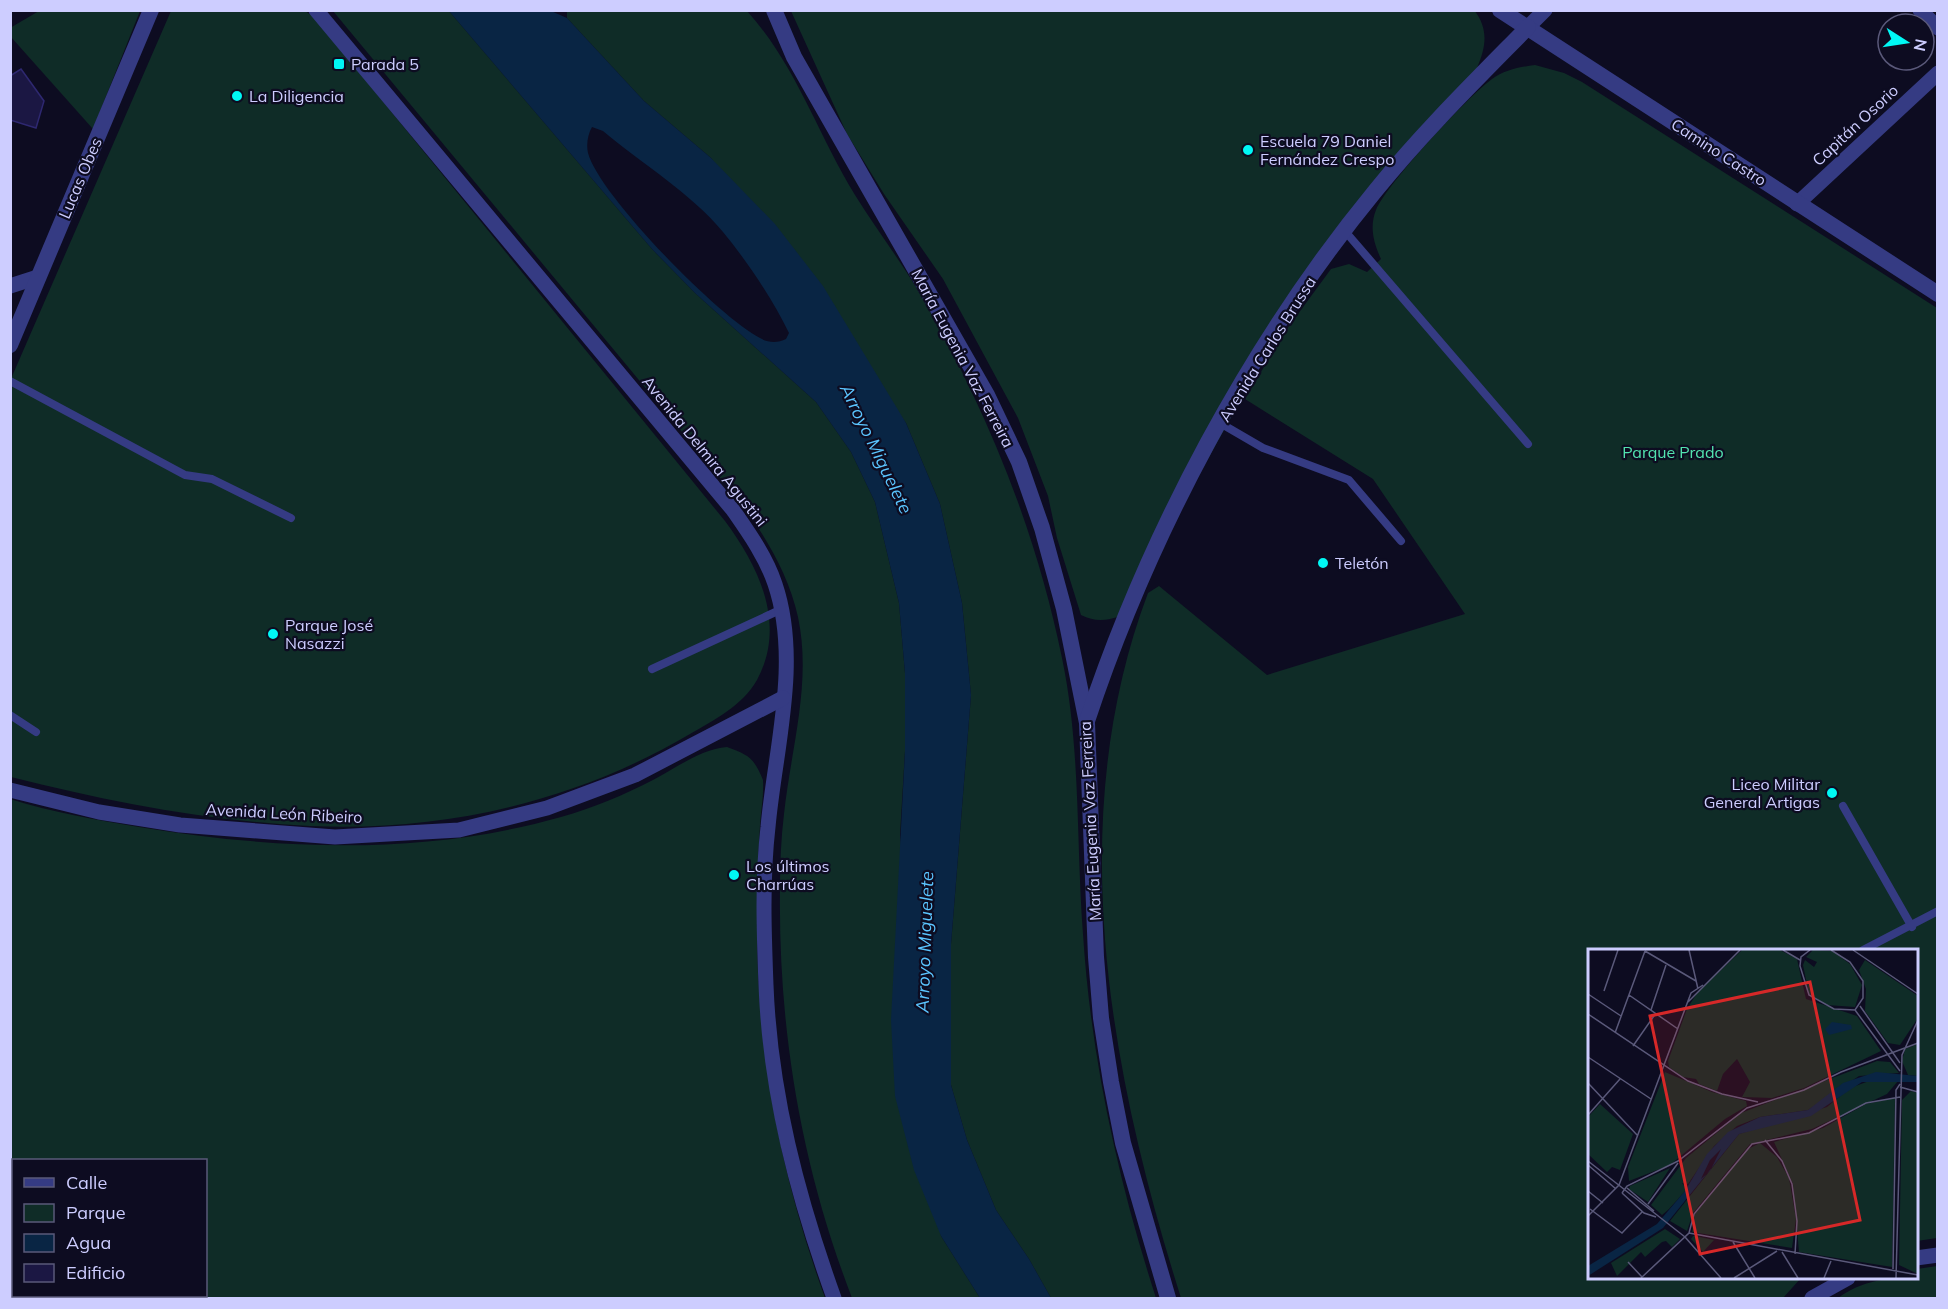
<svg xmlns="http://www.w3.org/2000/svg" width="1948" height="1309" viewBox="0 0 1948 1309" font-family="Mulish,sans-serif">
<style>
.green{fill:#0f2c27;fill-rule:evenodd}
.water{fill:#092544;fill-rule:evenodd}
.building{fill:#1b1743;stroke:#2e2870;stroke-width:1.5}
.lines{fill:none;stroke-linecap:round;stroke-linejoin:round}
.service{stroke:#353b83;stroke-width:8}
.minor{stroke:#353b83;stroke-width:15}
.tertiary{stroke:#353b83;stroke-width:16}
.poi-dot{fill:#00f8f5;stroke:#0d0c21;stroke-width:2}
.labels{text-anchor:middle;stroke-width:4.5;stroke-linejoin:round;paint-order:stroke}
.poi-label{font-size:16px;fill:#cdcdff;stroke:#0d0c21;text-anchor:start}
.street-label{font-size:16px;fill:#cdcdff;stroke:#0d0c21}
.park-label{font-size:16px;fill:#53e4b0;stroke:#0d0c21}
.water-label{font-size:18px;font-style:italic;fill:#5bc5ff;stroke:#0d0c21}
.inset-road{fill:none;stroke:#5a597a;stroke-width:1.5}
.view{fill:#d62828;fill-opacity:0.15;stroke:#d62828;stroke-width:3}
.inset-edge{fill:none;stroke:#cdcdff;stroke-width:3}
</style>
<rect width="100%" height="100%" fill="#0d0c21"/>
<g class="green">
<path d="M567,10L747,11C796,65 817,133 855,195C874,226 897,256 916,287C984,403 1035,526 1062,658C1081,749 1076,842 1083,934C1091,1059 1118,1180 1156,1298H1051L1029,1259L996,1210L967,1140L951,1085V944L971,695L962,603L940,504L906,423L711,158L644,101L567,18Z"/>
<path d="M1474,10C1489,29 1486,47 1477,68L1340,223L1120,616C1106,621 1095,622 1081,615L1057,538L1048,496L1018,418L943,279L884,194L847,134L791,11Z"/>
<polygon points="39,11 140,11 93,129 11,37 10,28"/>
<path d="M171,11H305L314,17L725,521C759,567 787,624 757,680C743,705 713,721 690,734C575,802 443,832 310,826C208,821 110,802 11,777L10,381Z"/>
<path d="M333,11H449L652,249L695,293L816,402L851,452L875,502L899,603L905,673V751L900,835L941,1236L980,1298H852C801,1165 778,1030 780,887C780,863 781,838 784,814C791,748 812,683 798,617C789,576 768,541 745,508Z"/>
<path d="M1535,65L1564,73L1582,82L1937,308V1238L1917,1241L1916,950H1590V1278H1801L1783,1298H1181C1110,1073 1062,821 1148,593L1159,586L1267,675L1465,614L1373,479L1245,399L1284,333L1331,269L1349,264L1367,272L1381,259C1374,244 1369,227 1376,210C1387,184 1467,97 1492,79C1504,70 1520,67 1535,65Z"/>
<path d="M727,747C749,755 754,758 763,780C764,795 761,810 760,825C758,857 757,889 757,920C756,1051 781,1176 825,1298H11L10,799C52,812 96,820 139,827C278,850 424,856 561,817C593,808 624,795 653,780C676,768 701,749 727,747ZM14,1160H206V1296H14Z"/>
<path d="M1937,1266V1298H1838C1863,1280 1886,1278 1916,1278L1917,1269Z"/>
</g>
<path class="water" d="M449,11H551L567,18L644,101L711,158L775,224L823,286L906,423L940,504L962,603L971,695L951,944V1085L967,1140L996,1210L1029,1259L1051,1298H980L941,1236L914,1170L895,1096L891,1020L905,751V673L899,603L875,502L851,452L816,402L695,293L652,249ZM592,127L603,131C641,163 692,194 723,232C747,261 773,300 789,333L786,339C778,343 768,343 760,338C720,318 599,195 588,153C586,144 588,134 592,127Z"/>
<polygon class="building" points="21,69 44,101 36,128 10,120 10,76"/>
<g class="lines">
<g class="service">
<polyline points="1344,230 1528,444"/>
<polyline points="10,381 185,475 212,479 291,518"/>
<polyline points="1220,423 1263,448 1349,480 1401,541"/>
<polyline points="652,669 782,609"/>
<polyline points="10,715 36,732"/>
<polyline points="1843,806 1912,927"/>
<polyline points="1863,950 1938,911"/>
</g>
<g class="minor">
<path d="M316,10L733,510C749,533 766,557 775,584C801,661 775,749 768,827C762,879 764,933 766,985C770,1093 798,1198 834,1298"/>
<polyline points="1920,10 1938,28"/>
<polyline points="1528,27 1545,10"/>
<polyline points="1797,204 1938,73"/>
<polyline points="10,286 38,277"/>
<polyline points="10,790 99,812 180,825 335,837 459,830 547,808 635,775 783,698"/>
<polyline points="1916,1258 1938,1255"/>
<polyline points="1812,1298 1848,1278"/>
</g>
<g class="tertiary">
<polyline points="774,10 794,57 987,395 1019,462 1042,528 1064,609 1087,723 1096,957 1101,1018 1111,1082 1123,1143 1168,1298"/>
<polyline points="1500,10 1938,294"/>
<polyline points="10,345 151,10"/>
<path d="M1087,721C1149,534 1251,342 1376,190C1423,132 1476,80 1528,27"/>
</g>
</g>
<g class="poi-dot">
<rect x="333" y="58" width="12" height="12" rx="3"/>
<circle cx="237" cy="96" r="6"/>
<circle cx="1248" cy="150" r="6"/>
<circle cx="1323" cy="563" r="6"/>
<circle cx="273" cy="634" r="6"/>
<circle cx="1832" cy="793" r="6"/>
<circle cx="734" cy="875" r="6"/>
</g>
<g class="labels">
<g class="poi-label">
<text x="351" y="70">Parada 5</text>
<text x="249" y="102">La Diligencia</text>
<text x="1260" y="147">Escuela 79 Daniel<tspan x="1260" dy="18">Fernández Crespo</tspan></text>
<text x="1335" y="569">Teletón</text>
<text x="285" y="631">Parque José<tspan x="285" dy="18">Nasazzi</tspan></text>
<text x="1820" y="790" text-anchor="end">Liceo Militar<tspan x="1820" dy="18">General Artigas</tspan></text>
<text x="746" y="872">Los últimos<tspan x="746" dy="18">Charrúas</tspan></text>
</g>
<g class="street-label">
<text transform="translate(1855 125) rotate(-43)" y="6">Capitán Osorio</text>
<text transform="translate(1719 152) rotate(33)" y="6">Camino Castro</text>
<text transform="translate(80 178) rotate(-67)" y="6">Lucas Obes</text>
<text transform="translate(1267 349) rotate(-58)" y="6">Avenida Carlos Brussa</text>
<text transform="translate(963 358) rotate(62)" y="6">María Eugenia Vaz Ferreira</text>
<text transform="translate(705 451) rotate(51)" y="6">Avenida Delmira Agustini</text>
<text transform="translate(284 813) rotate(3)" y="6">Avenida León Ribeiro</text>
<text transform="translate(1090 821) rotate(-93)" y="6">María Eugenia Vaz Ferreira</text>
</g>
<g class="park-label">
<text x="1673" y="458">Parque Prado</text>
</g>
<g class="water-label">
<text transform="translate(876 449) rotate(64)" y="6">Arroyo Miguelete</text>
<text transform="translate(925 942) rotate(-88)" y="6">Arroyo Miguelete</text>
</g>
</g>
<g transform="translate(1588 949)">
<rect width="330" height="330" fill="#0d0c21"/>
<path d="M154,1H192L209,10L218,50L269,67L293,102L216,139L184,149L154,148L162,133L149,110L135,125L129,142L111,135L108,130L95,128L81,118L80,112L99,60L109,44ZM225,1L244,2L262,15L274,36L267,58L239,56L221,45L215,16L217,11L226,18L229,13L218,8ZM277,11L330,47V69L312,96L300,94L277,62L278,40L271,21ZM330,95V127L320,126L314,112L317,100ZM289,112L302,113L311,124L271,127L220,161L172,168L149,177L126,197L100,235L94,234L99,240L81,260L74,266L63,256L98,209L153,164ZM77,123L124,143L158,152L159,157L137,170L82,216L41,232L40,218ZM284,131L310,132L299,145L224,180L162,195L105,264L99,282L82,272L151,185L239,158L262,139ZM323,142L330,144V325L311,316L314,151ZM307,149L304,318L211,303L205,235L186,193L235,179L278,155ZM12,155L45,185L32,221L24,218L19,223L0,205V168ZM172,194L189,208L201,229L208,270L204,299L104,283L106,266L160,200ZM82,219L60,253L41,240L42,237ZM77,280L92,290L84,298L78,292L74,293L57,308L53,303L29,327L23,314ZM105,287H107L126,291L115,303L103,290Z" fill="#0f2c27"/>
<path d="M244,73L263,76L264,80L241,86L237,80ZM288,123L330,127V133H274L223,167L151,185L75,279L0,327V317L69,275L97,242L119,205L140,183L172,168L220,161L255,134ZM133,200L122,222L113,230L122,211Z" fill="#092544" fill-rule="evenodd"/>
<path class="inset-road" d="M101,1L110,40M195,1L212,11M222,1L213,8L212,17L221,46L246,60L267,61L275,49V32L262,13L243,1M265,1L330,45M57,2L108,32M16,42L30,1M0,45L33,67M41,46L90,80M100,53L152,1M272,57L312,114M63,61L78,16M267,61L312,122M0,65L100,132L134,145L170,153M27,84L57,2M45,97L68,64M0,108L63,150M0,134L50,187M312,138L330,143M0,166L32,130M177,191L194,212L204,235L209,272L207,305M0,212L97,288M0,216L28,240M39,239L66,262M0,242L15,254M34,244L39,237L90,212L159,159L216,141L253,123L330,94M34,244L56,264L68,268M60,255L90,214M2,260L34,284L54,263M0,267L31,236L103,44L115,36M101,284L330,326M97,288L133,329M145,293L167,329M194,303L210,329M40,313L54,328M305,320L308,141L312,135M53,329L101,284L106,265L164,195L221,184L278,154L312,148M146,329L189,302M236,329L243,312M308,329L314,106L330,71"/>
<path class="view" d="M222,33L272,271L112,305L62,67Z"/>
<rect width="330" height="330" class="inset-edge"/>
</g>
<rect width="1948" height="1309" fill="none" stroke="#cdcdff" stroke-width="24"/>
<rect x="12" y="1159" width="195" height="138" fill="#0d0c21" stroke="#5a597a" stroke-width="1.5"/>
<rect x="24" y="1178" width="30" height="9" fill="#353b83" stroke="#5a597a" stroke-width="1.5"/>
<text x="66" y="1189" font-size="18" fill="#cdcdff">Calle</text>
<rect x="24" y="1204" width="30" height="18" fill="#0f2c27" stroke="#5a597a" stroke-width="1.5"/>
<text x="66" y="1219" font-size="18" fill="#cdcdff">Parque</text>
<rect x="24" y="1234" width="30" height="18" fill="#092544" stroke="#5a597a" stroke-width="1.5"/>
<text x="66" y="1249" font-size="18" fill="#cdcdff">Agua</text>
<rect x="24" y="1264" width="30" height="18" fill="#1b1743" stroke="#5a597a" stroke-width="1.5"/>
<text x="66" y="1279" font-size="18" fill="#cdcdff">Edificio</text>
<g transform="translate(1906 42) rotate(102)"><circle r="28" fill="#0d0c21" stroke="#5a597a" stroke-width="1.5"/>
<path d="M0-4.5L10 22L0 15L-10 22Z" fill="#00f8f5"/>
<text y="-9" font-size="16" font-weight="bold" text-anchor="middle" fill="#cdcdff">N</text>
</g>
</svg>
